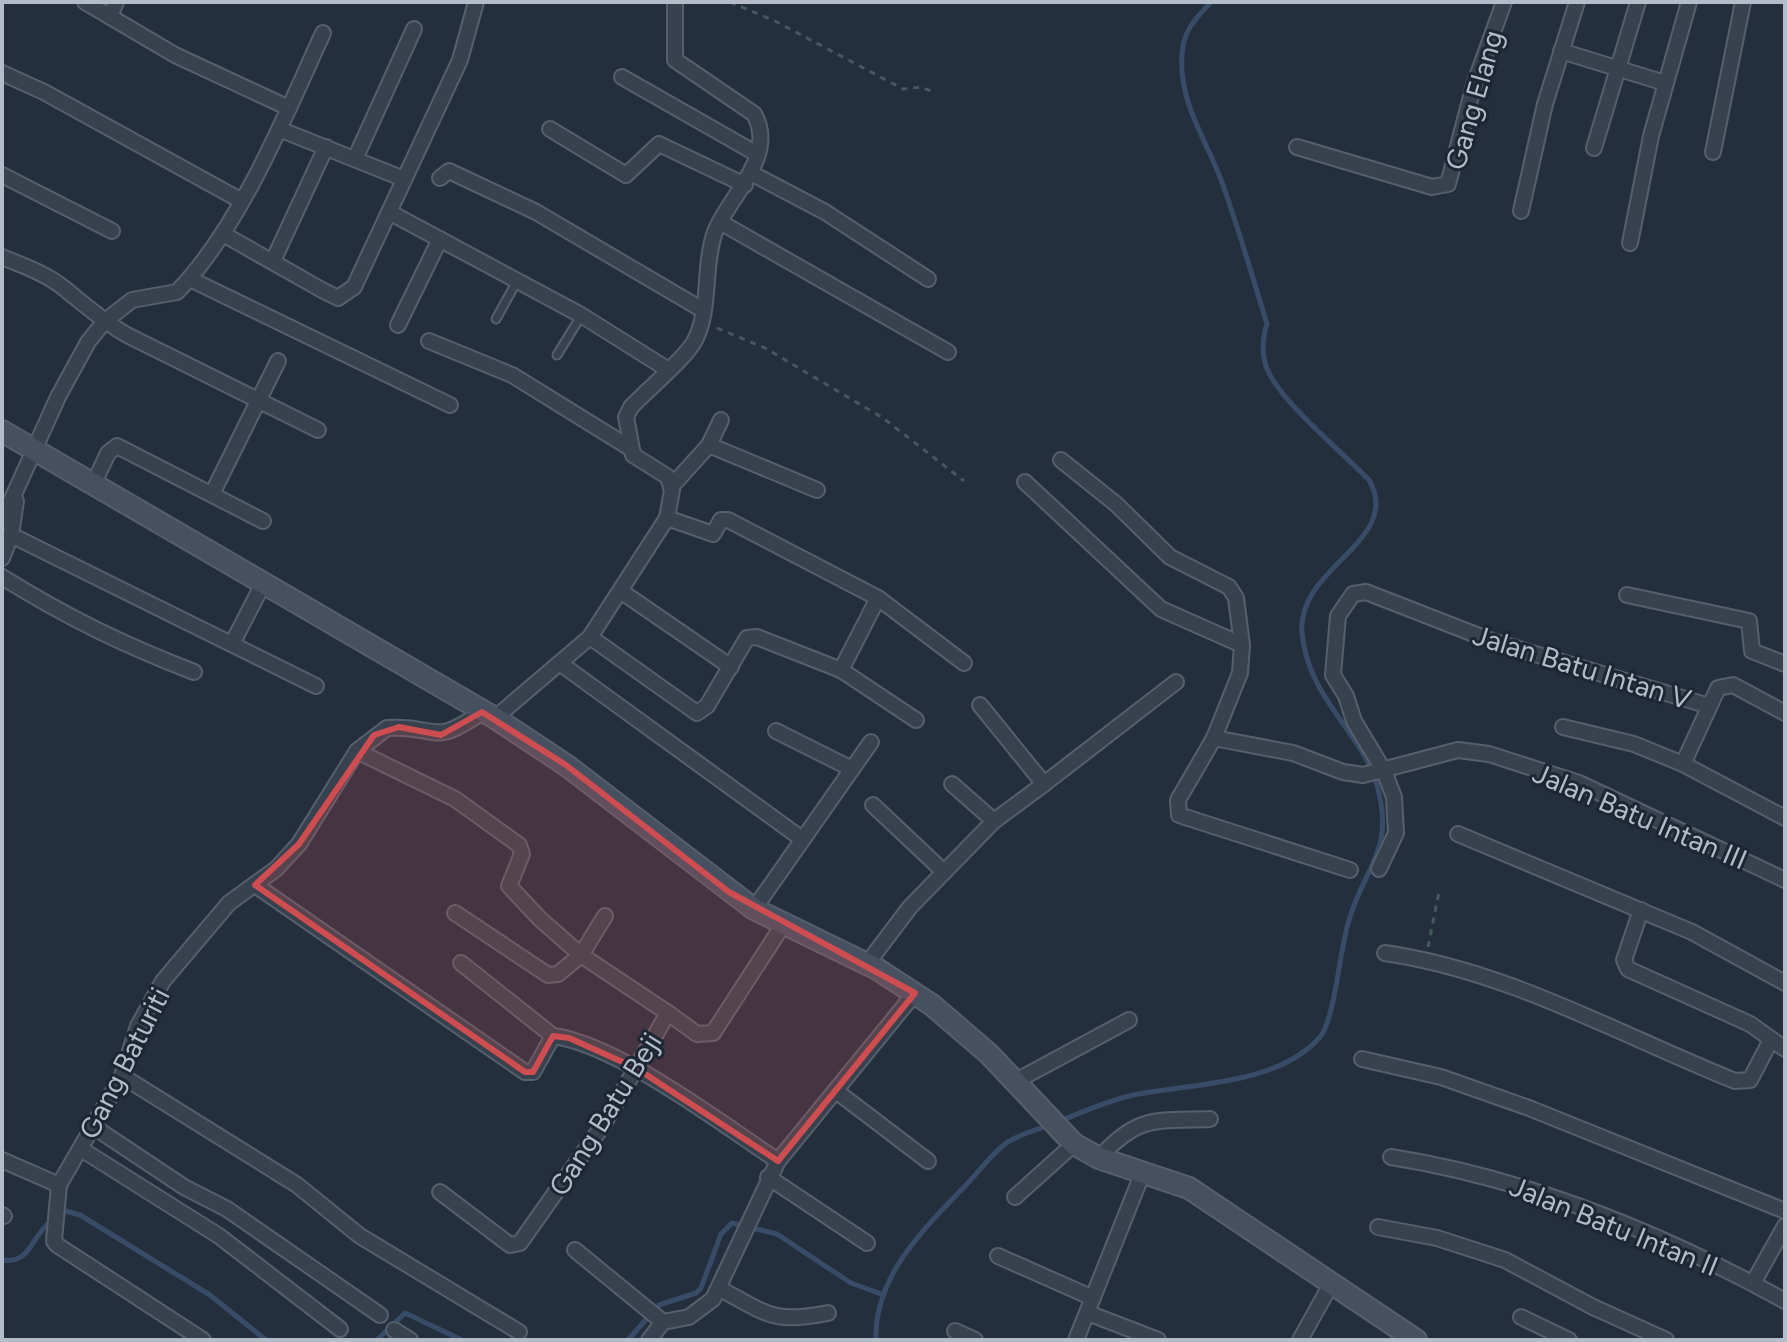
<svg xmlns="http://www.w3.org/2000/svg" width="1787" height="1342" viewBox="0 0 1787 1342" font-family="Figtree,sans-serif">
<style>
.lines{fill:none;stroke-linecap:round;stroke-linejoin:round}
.stream{stroke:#394c67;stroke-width:5}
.lane-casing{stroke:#565f6c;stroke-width:11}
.street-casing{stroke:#565f6c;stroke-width:18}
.secondary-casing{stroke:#565f6c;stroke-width:24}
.path{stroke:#44595c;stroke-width:3;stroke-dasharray:6 6;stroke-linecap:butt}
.lane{stroke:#38414e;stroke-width:7}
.street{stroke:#38414e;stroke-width:14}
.secondary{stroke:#465061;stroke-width:20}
.marked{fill:#ce4d50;fill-opacity:0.2;stroke:#ce4d50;stroke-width:6;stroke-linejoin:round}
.labels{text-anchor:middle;stroke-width:6;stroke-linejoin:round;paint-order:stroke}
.street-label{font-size:28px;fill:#b4bcc9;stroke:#1d2633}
</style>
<rect width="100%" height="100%" fill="#242f3e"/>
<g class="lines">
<g class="stream">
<path d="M1060,1121C1085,1111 1107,1101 1133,1095C1191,1083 1277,1086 1320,1037C1335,1019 1340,947 1349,920C1365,866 1394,851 1378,789C1365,734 1308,700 1302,633C1296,567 1404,541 1369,480C1342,452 1285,405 1269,373C1261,358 1262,339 1267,324C1253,279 1240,233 1224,188C1209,143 1178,104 1182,54C1183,31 1196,18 1211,2"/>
<path d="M2,1260C28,1264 30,1242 45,1227C51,1220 59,1216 66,1211L80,1215L210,1295L266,1340"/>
<polyline points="377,1340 405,1313 462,1340"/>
<polyline points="628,1340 659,1305 696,1293 701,1288 721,1234 732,1223 777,1234 851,1283 884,1295"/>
<path d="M876,1340C874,1275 925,1228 967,1184C979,1171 991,1155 1005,1144C1017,1135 1036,1130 1050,1125"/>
</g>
<defs>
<g id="lane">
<polyline points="496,319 517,281"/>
<polyline points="557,355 581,316"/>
</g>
<g id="street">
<polyline points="85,2 175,55 289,108"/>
<polyline points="110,17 116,2"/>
<polyline points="1561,51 1665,83"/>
<polyline points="2,73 44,92 240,200"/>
<polyline points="622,77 757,154"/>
<polyline points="279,129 404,179"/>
<polyline points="550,129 626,175 659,144 745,185"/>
<polyline points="1297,147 1432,187 1448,184 1474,85 1504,2"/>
<polyline points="1594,148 1638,2"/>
<polyline points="1713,152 1743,2"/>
<polyline points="355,159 414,29"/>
<polyline points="751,173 825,212 928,279"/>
<polyline points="2,175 112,231"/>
<polyline points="440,178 449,171 536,212 701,309"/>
<polyline points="1521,211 1545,104 1577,2"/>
<polyline points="389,212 581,315 667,369"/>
<polyline points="720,222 948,352"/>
<polyline points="223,234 322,290 338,298 354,287 460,60 476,2"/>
<polyline points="1630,243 1651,136 1689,2"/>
<path d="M2,257C24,266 47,274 65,289C86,306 104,322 127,335L318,430"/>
<polyline points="273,261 326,147"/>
<polyline points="190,279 450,405"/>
<polyline points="398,325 440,239"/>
<polyline points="429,341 512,375 630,448"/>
<polyline points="709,445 817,490"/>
<polyline points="1061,460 1116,504 1170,557 1229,587 1236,598 1242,645 1240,673 1214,738 1178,800 1179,815 1350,870"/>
<polyline points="1025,482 1161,609 1242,645"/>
<polyline points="94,483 108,453 117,446 263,521"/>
<polyline points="671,487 709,445 721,420"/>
<polyline points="212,494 278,361"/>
<polyline points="667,518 713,534 721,520 728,520 878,598"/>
<path d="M2,521L58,397L88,342L104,322L132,300L177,292C241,226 285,116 323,33"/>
<polyline points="11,535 316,686"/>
<polyline points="2,558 11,535 16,501"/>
<path d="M2,577C66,617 124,645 194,672"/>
<polyline points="622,592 731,667"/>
<polyline points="1627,595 1749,621 1752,651 1785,664"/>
<polyline points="590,637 697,713 707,706 747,638 757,637 841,670 878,598 964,663"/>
<polyline points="233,642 263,584"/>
<polyline points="561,664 802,839"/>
<polyline points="841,670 916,720"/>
<polyline points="980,705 1044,784 994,821"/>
<polyline points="1785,713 1733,685 1718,688 1683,764 1785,818"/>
<path d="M495,718L590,637L667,518L672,490L668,477L633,455L626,417L631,407C647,390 687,357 695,340C711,310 703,265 715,232C729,196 778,156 754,114L675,60V2"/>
<polyline points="1563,727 1634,744 1683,764"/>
<polyline points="776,731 852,769"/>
<polyline points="1214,738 1293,753 1343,772 1363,775 1458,750 1489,754 1579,783 1785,880"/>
<polyline points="357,751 455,799 519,845 522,854 509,886 540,919 581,955 605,916"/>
<polyline points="1044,784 1176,682"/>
<polyline points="873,805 944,872"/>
<polyline points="1458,834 1692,932 1785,983"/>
<polyline points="1379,869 1396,833 1394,797 1384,771 1354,721 1346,696 1333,675 1338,616 1353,594 1366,592 1492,641 1709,706"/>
<polyline points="255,885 525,1072 533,1072 553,1036"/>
<polyline points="754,909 871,742"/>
<polyline points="1641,910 1624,960 1628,969 1750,1024 1785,1049"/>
<polyline points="455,913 548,975 558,974 581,955 668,1013"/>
<path d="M1385,953C1509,971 1620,1035 1735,1081L1750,1080L1771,1040"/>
<path d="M461,963L553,1036C617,1044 722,1124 778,1161"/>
<polyline points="867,964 910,907 994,821 952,784"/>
<polyline points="1362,1059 1441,1077 1529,1108 1785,1211"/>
<polyline points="122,1076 297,1185 360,1236 519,1332"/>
<polyline points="1014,1082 1129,1020"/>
<polyline points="836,1091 928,1161"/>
<polyline points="94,1127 184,1187 227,1209 380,1315"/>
<polyline points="81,1149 219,1236 340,1329"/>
<path d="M1391,1157C1530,1179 1662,1233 1785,1301"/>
<path d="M1099,1158C1138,1115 1155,1121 1210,1119"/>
<polyline points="2,1160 59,1185"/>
<polyline points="768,1177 867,1243"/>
<polyline points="440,1192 510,1245 520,1243 603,1125 668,1013 697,1034 713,1033 783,925"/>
<polyline points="1015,1197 1074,1144"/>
<polyline points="2,1215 4,1216"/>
<polyline points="1378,1227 1437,1238 1505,1260 1593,1307 1666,1340"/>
<polyline points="575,1250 663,1322"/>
<polyline points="998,1256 1093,1298"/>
<polyline points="1753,1283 1785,1226"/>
<path d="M720,1289C768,1314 772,1324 828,1313"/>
<polyline points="1088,1313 1158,1340"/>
<polyline points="1521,1317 1569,1340"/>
<polyline points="394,1330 410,1340"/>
<polyline points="955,1331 975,1340"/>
<path d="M203,1340L57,1245L54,1241L59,1185L122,1076L138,1026L163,981L229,903L276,869L299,844L357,751L387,728C439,724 429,749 482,712"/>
<polyline points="649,1340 663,1322 689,1317 713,1299 778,1161 915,993"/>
<polyline points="1076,1340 1143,1172"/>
<polyline points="1300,1340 1331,1284"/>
</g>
<polyline id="secondary" points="2,431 495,718 566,765 754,909 877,969 932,1005 989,1054 1074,1144 1099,1158 1189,1188 1416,1340"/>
</defs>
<use href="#lane" class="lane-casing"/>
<use href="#street" class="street-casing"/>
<use href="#secondary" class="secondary-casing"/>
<g class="path">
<polyline points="730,2 775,21 903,89 921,87 936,93"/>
<polyline points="717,328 765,348 883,418 964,481"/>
<polyline points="1428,947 1439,892"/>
</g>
<use href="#lane" class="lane"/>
<use href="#street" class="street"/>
<use href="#secondary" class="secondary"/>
</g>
<path class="marked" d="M482,712L566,765L729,892L915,993L778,1161L636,1068L569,1038L553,1036L533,1072H525L255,885L299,844L374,735L399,727L441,735Z"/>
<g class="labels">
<g class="street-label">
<text transform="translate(1474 100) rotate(-74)" y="10">Gang Elang</text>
<text transform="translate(1582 667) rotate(17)" y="10">Jalan Batu Intan V</text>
<text transform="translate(1640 816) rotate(23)" y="10">Jalan Batu Intan III</text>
<text transform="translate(124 1063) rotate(-63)" y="10">Gang Baturiti</text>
<text transform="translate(605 1114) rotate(-58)" y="10">Gang Batu Beji</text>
<text transform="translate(1614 1226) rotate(22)" y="10">Jalan Batu Intan II</text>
</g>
</g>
<rect width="1787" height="1342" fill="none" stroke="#b4bcc9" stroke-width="8"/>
</svg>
